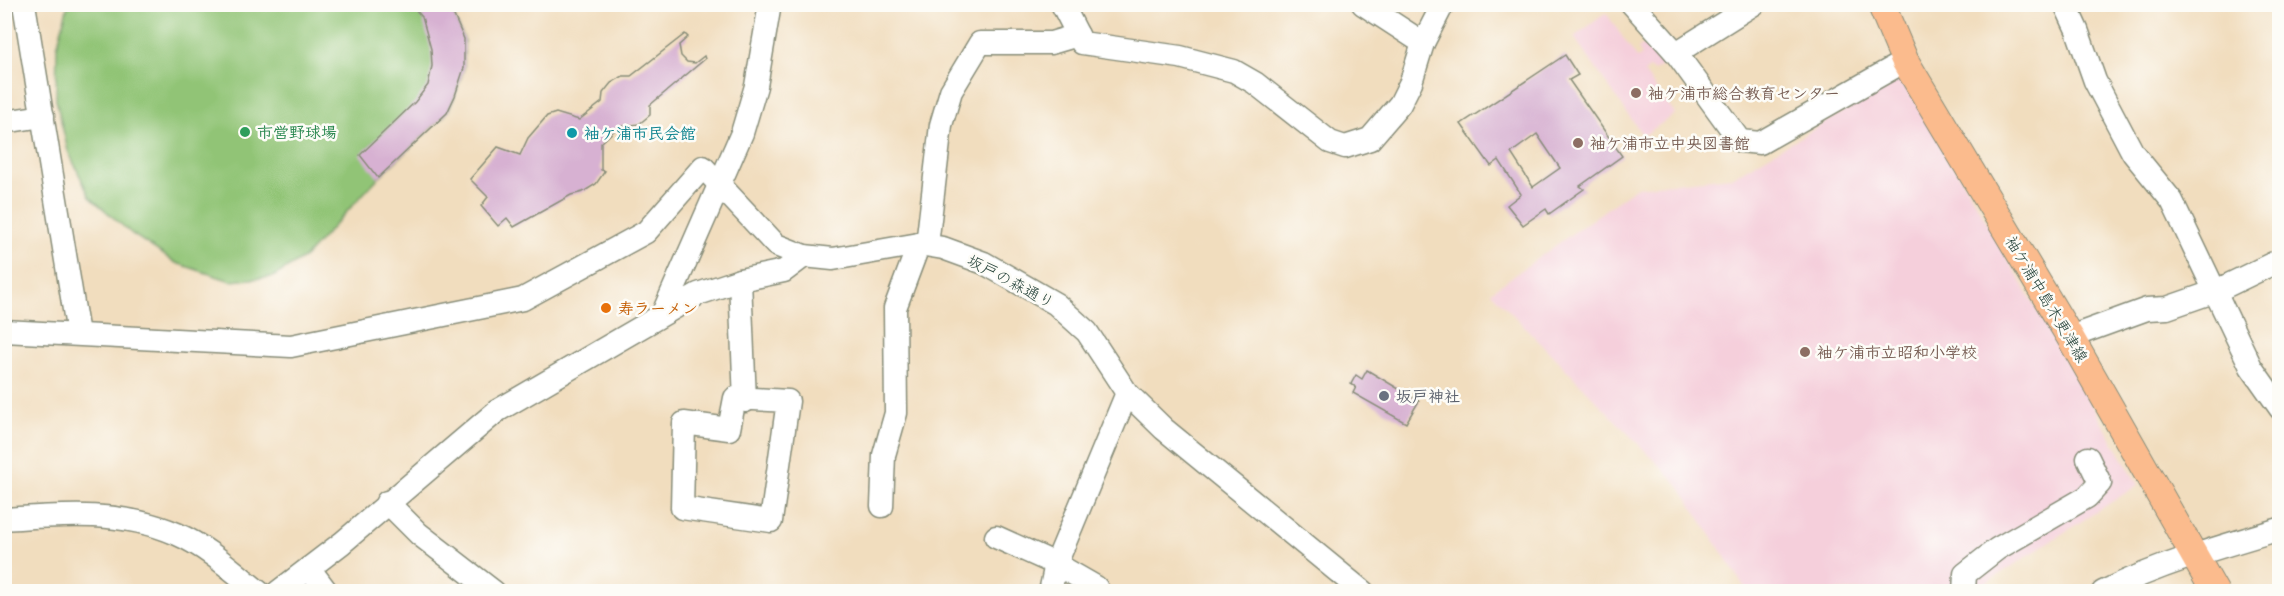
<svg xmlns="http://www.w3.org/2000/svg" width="2284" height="596" viewBox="0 0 2284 596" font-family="'Shantell Sans','Klee One',sans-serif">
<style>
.built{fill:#f5cfdb}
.green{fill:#91c476;stroke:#588055;stroke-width:1.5}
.building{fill:#d7b1d2;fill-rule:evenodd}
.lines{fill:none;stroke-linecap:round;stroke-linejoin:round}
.minor-casing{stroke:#888d79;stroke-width:25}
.major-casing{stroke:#888d79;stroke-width:29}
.minor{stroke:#fff;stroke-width:22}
.major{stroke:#fbbb8d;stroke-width:27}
.education-dot{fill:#8d6e63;stroke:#fdfcf7;stroke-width:2}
.leisure-dot{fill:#2e9e5b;stroke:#fdfcf7;stroke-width:2}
.culture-dot{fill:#0f9aa8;stroke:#fdfcf7;stroke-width:2}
.food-dot{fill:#e8710a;stroke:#fdfcf7;stroke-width:2}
.worship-dot{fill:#6b7280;stroke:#fdfcf7;stroke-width:2}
.labels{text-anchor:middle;stroke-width:5;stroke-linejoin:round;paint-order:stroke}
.education-label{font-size:16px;font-weight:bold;fill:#785e54;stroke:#fdfcf7;text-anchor:start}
.leisure-label{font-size:16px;font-weight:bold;fill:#27864d;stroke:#fdfcf7;text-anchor:start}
.culture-label{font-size:16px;font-weight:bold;fill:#0d838f;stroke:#fdfcf7;text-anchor:start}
.street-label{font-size:16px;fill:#1f3d34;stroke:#fdfcf7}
.food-label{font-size:16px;font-weight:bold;fill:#c56008;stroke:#fdfcf7;text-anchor:start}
.worship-label{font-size:16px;font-weight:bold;fill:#5b616d;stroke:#fdfcf7;text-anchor:start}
</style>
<rect width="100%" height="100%" fill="#fdfcf7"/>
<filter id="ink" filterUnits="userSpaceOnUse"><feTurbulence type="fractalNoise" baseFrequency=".0167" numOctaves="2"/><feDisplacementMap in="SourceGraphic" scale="12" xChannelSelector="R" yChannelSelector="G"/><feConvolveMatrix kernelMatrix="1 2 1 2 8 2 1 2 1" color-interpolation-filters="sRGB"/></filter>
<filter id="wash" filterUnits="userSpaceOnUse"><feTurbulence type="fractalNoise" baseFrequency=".008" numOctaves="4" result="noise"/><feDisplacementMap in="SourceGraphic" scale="24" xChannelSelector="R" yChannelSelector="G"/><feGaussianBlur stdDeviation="1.35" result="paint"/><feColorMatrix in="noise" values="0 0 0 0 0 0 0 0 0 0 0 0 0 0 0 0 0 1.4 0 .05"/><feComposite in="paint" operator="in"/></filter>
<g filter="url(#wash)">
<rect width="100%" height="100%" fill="#f1ddbe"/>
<g class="built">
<polygon points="1606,13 1637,58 1642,55 1638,49 1648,42 1665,63 1654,71 1649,68 1644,73 1675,114 1643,136 1574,37"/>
<polygon points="1903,77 2138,485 1973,591 1747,591 1679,486 1491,292 1637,187 1732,177"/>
</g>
<polygon class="green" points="68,5 449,5 464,39 464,68 455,96 447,113 378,178 305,257 273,277 231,281 176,263 132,234 90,197 68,151 56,100 57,47"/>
<g id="blocks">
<g class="building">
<polygon points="410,4 449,4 464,39 464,68 455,96 447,113 378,178 360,155 415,102 428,85 432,66 431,49 422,17"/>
<polygon points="685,34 688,37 679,45 681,56 687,62 695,63 704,56 705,59 650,105 650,115 639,124 618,127 601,143 601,170 605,171 596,184 583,192 571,195 514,227 507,218 498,226 481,206 488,197 470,179 498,147 520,155 528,138 547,116 556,113 579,120 602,102 603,93 611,83 623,76 631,76"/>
<path d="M1565,55L1578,75L1569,80L1622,156L1580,186L1584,189L1549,214L1546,209L1523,225L1507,205L1521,194L1499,160L1491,166L1461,124ZM1537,134L1560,168L1533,187L1511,153Z"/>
<polygon points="1367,370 1419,401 1406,423 1353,393 1356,387 1351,384 1356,375 1362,379"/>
</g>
</g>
</g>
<g filter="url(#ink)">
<use href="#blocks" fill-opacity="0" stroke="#888d79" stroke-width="1.5"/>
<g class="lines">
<defs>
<g id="minor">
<polyline points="24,4 78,334"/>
<polyline points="1062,4 1082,43 1180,57 1234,71 1255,83 1330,142 1345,147 1370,139 1400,104 1411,82 1423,43 1443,4"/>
<polyline points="1363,4 1423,43"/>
<polyline points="1632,4 1676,53 1740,141 1760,143 1905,61"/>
<polyline points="2065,4 2077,30 2095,81 2133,153 2172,201 2251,367 2280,408"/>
<polyline points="1676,53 1754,4"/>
<polyline points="4,122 43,116"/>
<polyline points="927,245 941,125 951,91 980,43 1051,43 1078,35"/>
<polyline points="740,280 745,401"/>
<polyline points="663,313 742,133 756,86 770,4"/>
<polyline points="4,331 291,346 523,299 646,232 703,167 776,245 804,256 833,259 919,244 943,248 984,263 1056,304 1087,332 1127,393 1164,429 1363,592"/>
<polyline points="2070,337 2147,309 2167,308 2216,291 2280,260"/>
<polygon points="735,398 788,401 771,521 682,508 684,423 729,429"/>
<polyline points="387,502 419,534 494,592"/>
<polyline points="882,506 884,455 896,413 895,308 919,244"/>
<path d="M4,519C62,515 122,510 177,534C207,547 233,571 259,592"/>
<polyline points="996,537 1056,564 1096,587 1099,592"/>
<polyline points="309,568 327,592"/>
<polyline points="278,592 342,543 497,411 698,294 740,280 784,271 804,256"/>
<polyline points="1050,592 1056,564 1127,393"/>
<polyline points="1964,592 1965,574 1997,549 2087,497 2100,483 2088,458"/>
<path d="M2103,592C2160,564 2219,547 2280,529"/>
</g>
<polyline id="major" points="1881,4 1905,61 2070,337 2215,592"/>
</defs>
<use href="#minor" class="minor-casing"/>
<use href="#major" class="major-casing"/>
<use href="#minor" class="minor"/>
<use href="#major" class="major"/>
</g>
</g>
<g class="education-dot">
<circle cx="1636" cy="93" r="6"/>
<circle cx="1578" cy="143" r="6"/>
<circle cx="1805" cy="352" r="6"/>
</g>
<circle class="leisure-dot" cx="245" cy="132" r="6"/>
<circle class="culture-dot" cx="572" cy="133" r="6"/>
<circle class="food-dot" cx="606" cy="308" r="6"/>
<circle class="worship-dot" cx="1384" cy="396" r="6"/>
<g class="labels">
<g class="education-label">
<text x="1648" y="99">袖ケ浦市総合教育センター</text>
<text x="1590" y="149">袖ケ浦市立中央図書館</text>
<text x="1817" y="358">袖ケ浦市立昭和小学校</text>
</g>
<g class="leisure-label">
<text x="257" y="138">市営野球場</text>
</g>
<g class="culture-label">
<text x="584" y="139">袖ケ浦市民会館</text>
</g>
<g class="street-label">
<text transform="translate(1011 281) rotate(28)" y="6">坂戸の森通り</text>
<text transform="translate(2047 299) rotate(59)" y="6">袖ケ浦中島木更津線</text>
</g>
<g class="food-label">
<text x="618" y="314">寿ラーメン</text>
</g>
<g class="worship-label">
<text x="1396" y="402">坂戸神社</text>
</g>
</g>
<rect width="2284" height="596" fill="none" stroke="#fdfcf7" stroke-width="24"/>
</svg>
